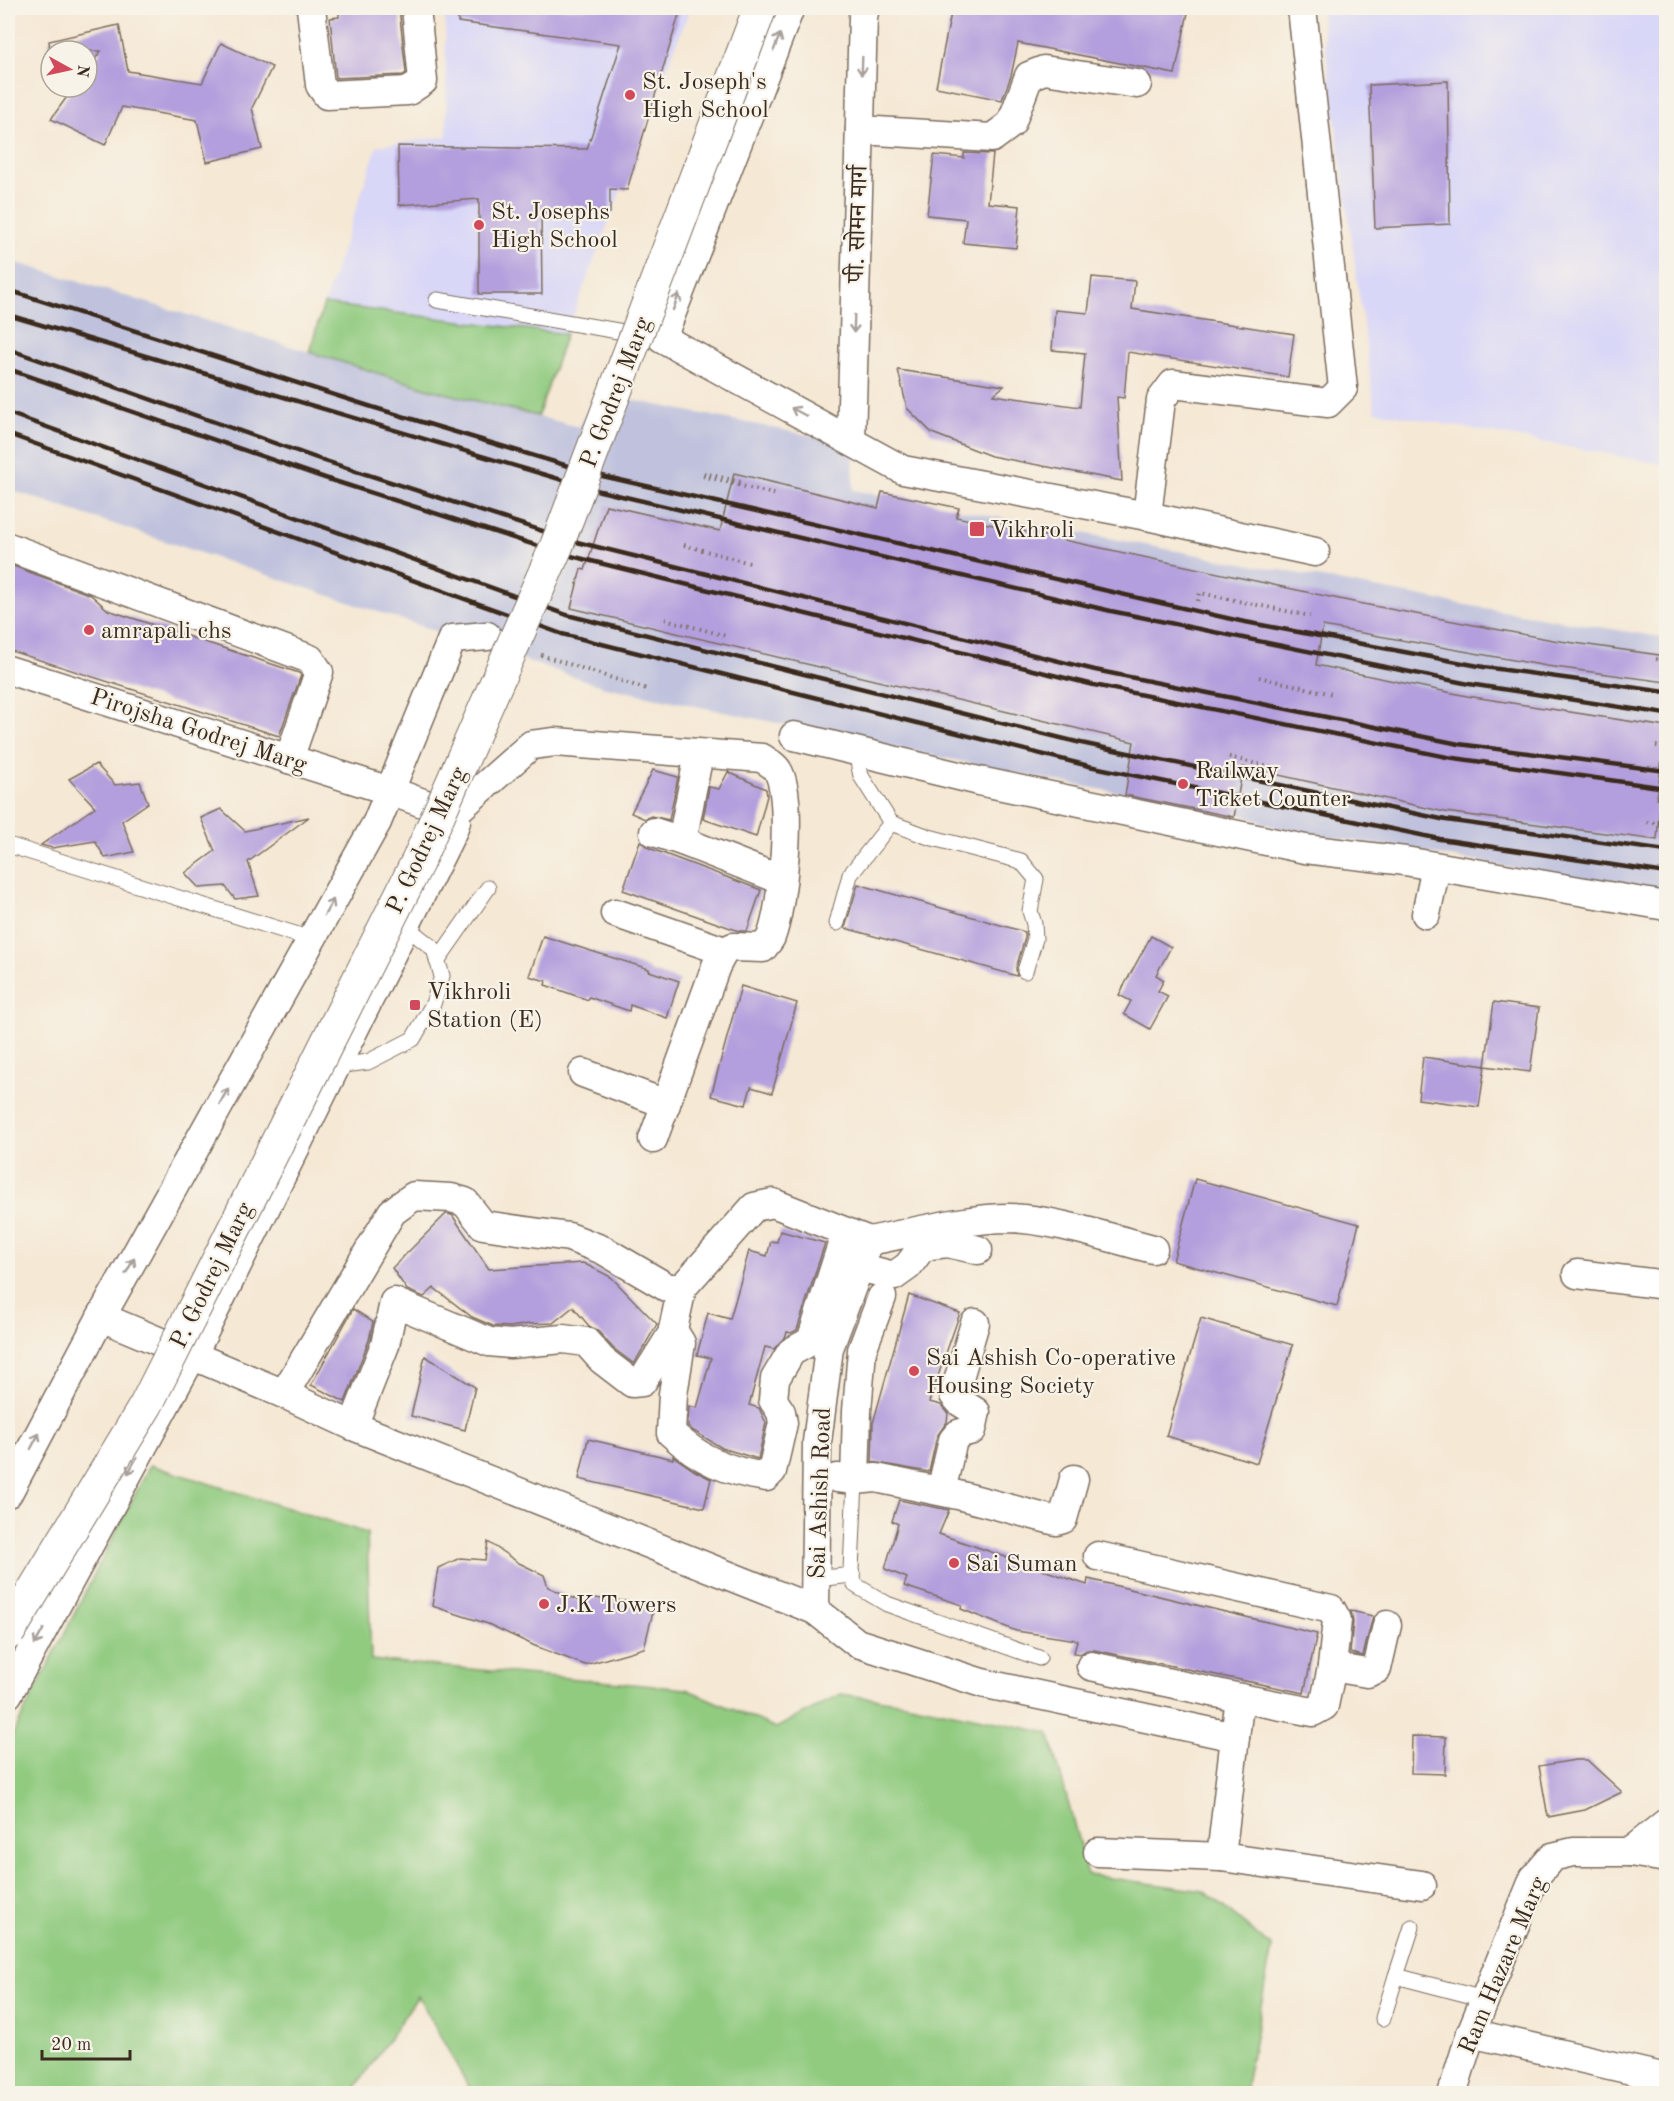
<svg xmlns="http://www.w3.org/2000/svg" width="1674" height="2101" viewBox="0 0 1674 2101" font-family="'Old Standard TT','Noto Serif Devanagari',serif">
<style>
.built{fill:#d9d7f7}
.industrial{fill:#c0c2dd}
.green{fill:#91cb80;stroke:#667a4f;stroke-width:1.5}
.building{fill:#b39fdd}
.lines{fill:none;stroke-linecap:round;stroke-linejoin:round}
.lane-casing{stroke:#7c6c5e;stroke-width:17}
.street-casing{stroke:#7c6c5e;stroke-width:31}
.path{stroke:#7c6c5e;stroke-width:4;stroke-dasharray:1.5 4.5;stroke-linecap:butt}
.lane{stroke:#fff;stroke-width:15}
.street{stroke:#fff;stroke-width:28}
.rail{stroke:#3b2a1e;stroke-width:4.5}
.secondary-bridge-casing{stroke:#7c6c5e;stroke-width:35;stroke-linecap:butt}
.secondary-bridge{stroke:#fff;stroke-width:33}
.oneway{stroke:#a79f9a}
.poi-dot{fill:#d1495b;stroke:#f7f3e8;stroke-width:2}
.labels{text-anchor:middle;stroke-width:4.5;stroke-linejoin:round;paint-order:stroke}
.poi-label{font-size:24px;fill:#3b2a1e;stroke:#f7f3e8;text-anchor:start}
.street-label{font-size:24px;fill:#3b2a1e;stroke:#f7f3e8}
</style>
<rect width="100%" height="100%" fill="#f7f3e8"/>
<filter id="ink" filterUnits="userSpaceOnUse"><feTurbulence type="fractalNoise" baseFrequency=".0167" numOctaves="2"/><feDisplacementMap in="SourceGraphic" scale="12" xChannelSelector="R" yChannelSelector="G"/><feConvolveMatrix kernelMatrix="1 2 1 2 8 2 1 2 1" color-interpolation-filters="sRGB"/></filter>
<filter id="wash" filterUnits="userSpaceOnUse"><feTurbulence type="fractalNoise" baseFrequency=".008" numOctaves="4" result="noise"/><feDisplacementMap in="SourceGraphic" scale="24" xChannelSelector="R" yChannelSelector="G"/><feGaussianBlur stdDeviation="1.35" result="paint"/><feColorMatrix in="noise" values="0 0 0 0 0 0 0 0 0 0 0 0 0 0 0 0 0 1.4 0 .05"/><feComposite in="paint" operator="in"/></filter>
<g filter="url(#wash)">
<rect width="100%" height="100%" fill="#f5e8d4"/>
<g class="built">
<polygon points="445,8 690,8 566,334 324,304 377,146 447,136"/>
<polygon points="1320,8 1666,8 1666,465 1375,411"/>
</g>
<polygon class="industrial" points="8,260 433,390 579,427 596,393 854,444 853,490 1460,604 1666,638 1666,894 1278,828 1241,815 1060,782 605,687 8,489"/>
<g class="green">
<polygon points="324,304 566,334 538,416 433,390 309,352"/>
<polygon points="150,1465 367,1533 371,1660 686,1689 776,1728 841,1694 905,1703 1049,1733 1088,1875 1204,1891 1272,1947 1246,2085 1248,2093 472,2093 418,1996 352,2093 8,2093 8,1744"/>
</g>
<g id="blocks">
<g class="building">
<polygon points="339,8 399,8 406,73 403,75 336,78 330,18 339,17"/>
<polygon points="459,8 681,8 627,190 610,189 610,213 541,212 542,294 479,294 479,199 399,205 398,146 587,149 621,44 458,22"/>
<polygon points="952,8 1189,8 1175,74 1018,43 1011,76 1002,100 936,87"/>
<polygon points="119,25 128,71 202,83 221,43 272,67 252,108 262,149 207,162 197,120 122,107 105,145 51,119 74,87 87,87 87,70 101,51 50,51 49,41"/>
<polygon points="1448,81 1450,224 1375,228 1369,85"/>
<polygon points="964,153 993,154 988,203 1020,206 1016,248 963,243 966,219 927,215 934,155 964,158"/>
<polygon points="1092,277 1135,281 1132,309 1294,334 1288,377 1128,352 1124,398 1117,397 1122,481 991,456 932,433 907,408 898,370 1004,386 993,395 1080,407 1085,353 1052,350 1055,310 1088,313"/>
<polygon points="734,473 878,508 882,492 959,508 956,517 1358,603 1553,640 1666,656 1666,682 1547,666 1323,626 1316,665 1467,696 1666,727 1657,798 1660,799 1657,840 1445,812 1243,767 1234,817 1125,795 1134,742 571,608 581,569 585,570 606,505 720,531"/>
<polygon points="8,564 91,595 108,610 299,673 301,675 279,736 8,650"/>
<polygon points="96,764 115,785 140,782 148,803 122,821 134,852 105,858 95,841 52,848 41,845 95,807 69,779"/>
<polygon points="653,770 678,777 669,820 651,816 645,819 631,813"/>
<polygon points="728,772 766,789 767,796 756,837 703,819 709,787 719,789"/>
<polygon points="221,809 245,831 309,817 248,862 259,896 235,899 225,886 199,888 185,873 215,851 201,818"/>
<polygon points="640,841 649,848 761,890 747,931 739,931 623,890"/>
<polygon points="858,884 1025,932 1025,938 1016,968 1017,976 845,928"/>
<polygon points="543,936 649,969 649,971 679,981 667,1018 630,1005 629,1011 589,997 588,1000 545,985 546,981 529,976"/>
<polygon points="1151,936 1171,947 1156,975 1164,980 1158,991 1168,996 1150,1029 1124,1014 1131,1001 1119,995"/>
<polygon points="741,986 797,1003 772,1093 751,1087 746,1105 711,1096"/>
<polygon points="1494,1002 1539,1008 1530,1072 1485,1066"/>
<polygon points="1423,1057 1485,1066 1479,1107 1418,1099"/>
<polygon points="1195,1179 1359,1224 1337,1306 1173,1261"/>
<polygon points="446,1214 452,1215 489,1269 583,1263 611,1277 657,1324 634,1364 613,1348 598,1331 589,1326 573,1307 553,1323 529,1324 510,1327 493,1326 472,1317 434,1288 424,1297 407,1290 392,1268"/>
<polygon points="780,1231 825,1243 797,1330 791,1333 787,1332 786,1336 774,1349 765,1347 749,1405 759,1408 766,1423 758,1459 722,1448 692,1430 688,1426 689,1406 697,1408 711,1358 697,1355 708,1313 730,1319 749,1251 767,1256 771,1241 777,1242"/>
<polygon points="909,1295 960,1313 929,1402 941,1405 948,1413 947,1422 937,1436 929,1472 872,1462 873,1423"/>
<polygon points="353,1309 373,1322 369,1340 345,1402 311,1385"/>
<polygon points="1201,1318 1293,1345 1257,1463 1166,1436"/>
<polygon points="425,1356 475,1387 465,1430 411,1416"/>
<polygon points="588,1439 673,1459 673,1456 695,1471 711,1479 704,1508 579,1479"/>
<polygon points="899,1500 949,1510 939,1534 1087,1585 1088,1579 1317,1634 1304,1693 1094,1650 1087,1650 1080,1654 1074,1653 1077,1640 1016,1631 961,1609 962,1605 904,1586 907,1578 885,1569 898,1524 892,1521"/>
<polygon points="488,1542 519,1563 544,1575 548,1587 581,1602 593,1598 655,1604 644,1648 585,1665 535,1646 488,1624 432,1606 438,1568 460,1558 485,1560"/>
<polygon points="1351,1611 1373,1616 1363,1656 1350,1653 1353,1622"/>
<polygon points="1412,1736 1446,1737 1445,1774 1411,1773"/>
<polygon points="1575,1760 1587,1760 1622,1792 1585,1810 1548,1817 1539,1766"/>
</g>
</g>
</g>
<g filter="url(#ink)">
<use href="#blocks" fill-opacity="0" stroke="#7c6c5e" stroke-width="1.5"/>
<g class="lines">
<defs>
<g id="lane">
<polyline points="437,300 641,335"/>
<polyline points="856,752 861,776 891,823 929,837 1021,861 1036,879 1030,911 1034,924 1035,939 1025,971"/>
<polyline points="8,845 311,939"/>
<polyline points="837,923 850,875 891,823"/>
<polyline points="437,961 488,888"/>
<polyline points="336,1066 368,1062 413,1039 433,1004 442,976 434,949 405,926"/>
<polyline points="855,1480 851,1570 855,1585 887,1604 1039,1658"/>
<polyline points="816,1579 852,1575"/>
<polyline points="1412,1927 1396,1976 1484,1999"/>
<polyline points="1383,2018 1396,1976"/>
</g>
<g id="street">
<polyline points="311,8 320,85 327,95 408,91 423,81 416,8"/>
<polyline points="790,8 662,338 903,470 1147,516 1315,552"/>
<polyline points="860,130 992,138 1011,124 1029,76 1044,70 1137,84"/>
<polyline points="851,440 863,17 865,8"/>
<polyline points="1147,516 1161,400 1173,384 1328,403 1343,388 1302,8"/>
<polyline points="8,547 310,659 319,672 289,759"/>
<polyline points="8,670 390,791 453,814 456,821 453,830 192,1356 8,1694"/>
<polyline points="794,736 979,781 1305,849 1405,861 1666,906"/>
<polyline points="699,754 682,841 782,880"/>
<path d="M453,814L531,745L555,742L762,758C768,762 776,766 779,773C793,803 783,906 771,937C769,941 765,945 763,948L733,947L724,951L716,966L653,1139"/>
<polyline points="654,832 682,841"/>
<polyline points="615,913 724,951"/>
<polyline points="1426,914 1436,867"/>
<polyline points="583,1073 666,1104"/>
<path d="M869,1241C911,1233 967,1218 1009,1218C1053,1219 1110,1238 1153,1249"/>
<polyline points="859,1267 894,1276 908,1266 920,1250 930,1245 948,1243 978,1250"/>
<polyline points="1577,1274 1666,1285"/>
<polyline points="101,1317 284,1394 353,1426 815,1610 857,1643 982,1683 1235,1737 1221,1857 1422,1885"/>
<path d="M673,1330L681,1343L673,1394L671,1433C700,1460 727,1471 766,1477L772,1471L783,1423L781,1412L773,1400L775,1379L791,1352L811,1341L846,1232"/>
<polyline points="284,1394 392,1212 414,1196 451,1198 465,1202 483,1225 569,1237 603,1250 668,1288 682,1288 754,1207 773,1203 869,1241"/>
<polyline points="353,1426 385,1345 394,1302 489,1342 510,1344 563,1339 586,1342 602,1360 632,1383 642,1382 672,1334 682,1288"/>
<polyline points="837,1478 855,1480 857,1411 862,1350 882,1297"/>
<polyline points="855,1480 876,1478 958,1495 1056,1521 1063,1519 1074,1479"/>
<polyline points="941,1491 953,1440 958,1434 972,1430 976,1412 960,1402 954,1395 975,1323"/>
<polyline points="8,1493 101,1317 377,822 452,639 487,636"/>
<polyline points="1098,1556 1331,1609 1337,1620 1332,1667 1324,1706 1313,1712 1240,1698 1235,1737"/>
<polyline points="815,1610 817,1442 829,1348 869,1241"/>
<polyline points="1091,1666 1240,1698"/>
<polyline points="1332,1667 1367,1673 1377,1669 1387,1625"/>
<polyline points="1098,1852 1221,1857"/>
<polyline points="1630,1852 1666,1858"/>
<polyline points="1471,2033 1666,2078"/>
<polyline points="1452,2094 1471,2033 1534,1878 1552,1857 1573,1852 1630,1852 1666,1823"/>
</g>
</defs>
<use href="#lane" class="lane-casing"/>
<use href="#street" class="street-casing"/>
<g class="path">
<polyline points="704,473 741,482"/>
<polyline points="703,476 777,495"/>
<polyline points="684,545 753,564"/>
<polyline points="1198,601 1200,593 1310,616"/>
<polyline points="665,619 726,636"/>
<polyline points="541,655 646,689"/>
<polyline points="1656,659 1666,660"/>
<polyline points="1259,677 1332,694"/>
<polyline points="1656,746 1666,747"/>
<polyline points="1229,757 1281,770"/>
<polyline points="1647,822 1666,824"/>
</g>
<use href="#lane" class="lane"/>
<use href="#street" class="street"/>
<g class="rail">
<polyline points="8,290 372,407 598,475 1240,621 1484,667 1666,692"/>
<polyline points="8,315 596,490 1111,611 1469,684 1666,714"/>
<polyline points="8,349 322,460 577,542 1095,670 1459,744 1666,771"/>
<polyline points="8,369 325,478 563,554 1094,685 1447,757 1666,788"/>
<polyline points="8,413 567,615 1081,743 1446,820 1666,851"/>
<polyline points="8,434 562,634 1089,766 1440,839 1666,873"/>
</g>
<defs>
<polyline id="secondary-bridge" points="8,1633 146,1405 418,861 557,545 760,8"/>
</defs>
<use href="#secondary-bridge" class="secondary-bridge-casing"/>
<use href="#secondary-bridge" class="secondary-bridge"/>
</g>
<defs><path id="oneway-shaft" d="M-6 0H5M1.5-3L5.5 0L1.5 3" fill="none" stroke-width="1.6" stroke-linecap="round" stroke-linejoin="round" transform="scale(1.5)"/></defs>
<g class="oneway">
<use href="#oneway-shaft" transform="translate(777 42) rotate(-69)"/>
<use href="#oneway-shaft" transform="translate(862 66) rotate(92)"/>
<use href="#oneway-shaft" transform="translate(676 302) rotate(-69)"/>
<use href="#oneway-shaft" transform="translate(854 324) rotate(92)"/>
<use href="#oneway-shaft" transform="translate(799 412) rotate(-152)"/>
<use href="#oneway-shaft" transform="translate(329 907) rotate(-61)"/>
<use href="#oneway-shaft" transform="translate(224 1096) rotate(-61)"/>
<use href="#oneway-shaft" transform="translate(130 1266) rotate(-61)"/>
<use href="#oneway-shaft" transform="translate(35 1441) rotate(-62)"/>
<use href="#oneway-shaft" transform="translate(132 1466) rotate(119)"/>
<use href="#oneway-shaft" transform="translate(39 1637) rotate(119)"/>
</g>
</g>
<g class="poi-dot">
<circle cx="630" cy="95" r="6"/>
<circle cx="479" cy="225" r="6"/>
<rect x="969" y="521" width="16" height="16" rx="3"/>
<circle cx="89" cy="630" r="6"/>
<circle cx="1183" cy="784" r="6"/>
<rect x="409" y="999" width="12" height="12" rx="3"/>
<circle cx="914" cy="1371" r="6"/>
<circle cx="954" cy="1563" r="6"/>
<circle cx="544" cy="1604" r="6"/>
</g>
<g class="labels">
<g class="poi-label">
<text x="642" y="89">St. Joseph's<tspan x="642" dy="28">High School</tspan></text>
<text x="491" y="219">St. Josephs<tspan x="491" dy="28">High School</tspan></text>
<text x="990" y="537">Vikhroli</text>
<text x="101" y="638">amrapali chs</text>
<text x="1195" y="778">Railway<tspan x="1195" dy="28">Ticket Counter</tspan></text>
<text x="427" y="999">Vikhroli<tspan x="427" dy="28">Station (E)</tspan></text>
<text x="926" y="1365">Sai Ashish Co-operative<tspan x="926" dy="28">Housing Society</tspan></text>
<text x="966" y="1571">Sai Suman</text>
<text x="556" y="1612">J.K Towers</text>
</g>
<g class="street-label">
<text transform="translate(857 224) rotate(-88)" y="8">पी. सोमन मार्ग</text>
<text transform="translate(615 392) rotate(-69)" y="8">P. Godrej Marg</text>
<text transform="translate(199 730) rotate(18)" y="8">Pirojsha Godrej Marg</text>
<text transform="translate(426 840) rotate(-65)" y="8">P. Godrej Marg</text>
<text transform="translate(211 1275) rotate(-64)" y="8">P. Godrej Marg</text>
<text transform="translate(819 1493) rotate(-88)" y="8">Sai Ashish Road</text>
<text transform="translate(1502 1965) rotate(-67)" y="8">Ram Hazare Marg</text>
</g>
</g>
<rect width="1674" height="2101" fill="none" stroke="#f7f3e8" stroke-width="30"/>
<g transform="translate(69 69) rotate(98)"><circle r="28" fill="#f7f3e8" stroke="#aca397" stroke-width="1.5"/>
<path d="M0-4.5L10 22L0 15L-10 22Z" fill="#d1495b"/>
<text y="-9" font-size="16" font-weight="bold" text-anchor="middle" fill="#3b2a1e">N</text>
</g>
<path d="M42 2050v9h88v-9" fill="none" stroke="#3b2a1e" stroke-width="3"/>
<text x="51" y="2050" font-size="18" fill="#3b2a1e" stroke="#f7f3e8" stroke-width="4.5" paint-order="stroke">20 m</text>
</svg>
